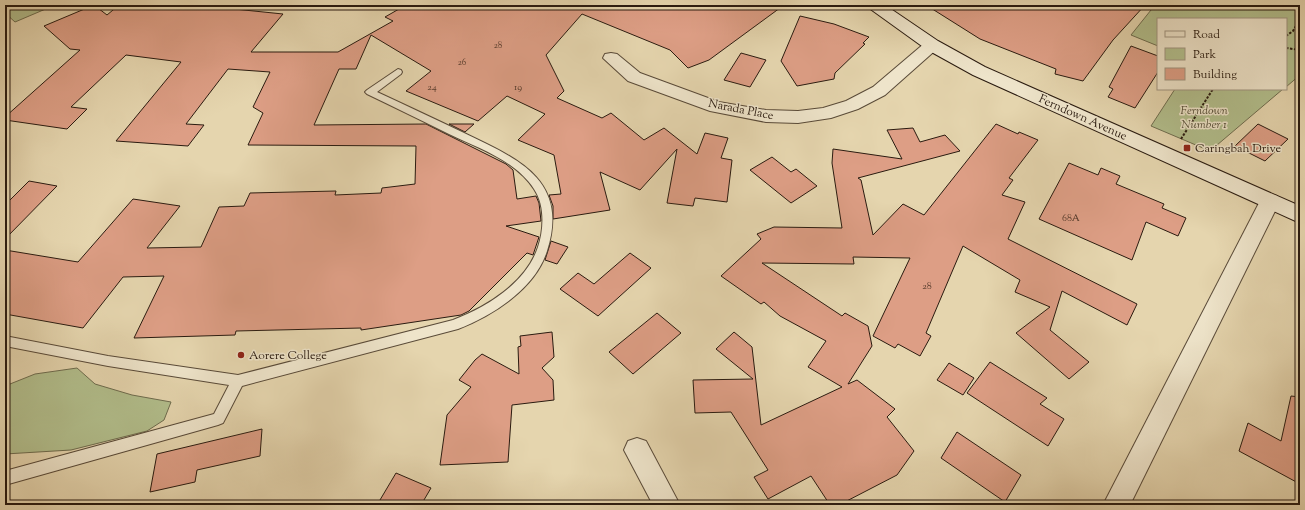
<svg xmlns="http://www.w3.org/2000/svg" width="1305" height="510" viewBox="0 0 1305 510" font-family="'Sorts Mill Goudy',serif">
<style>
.green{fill:#b2be8c;stroke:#6e6c4e}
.building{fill:#dd9e85;stroke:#2a1b10}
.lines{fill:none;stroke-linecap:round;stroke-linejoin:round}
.lane-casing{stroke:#594a38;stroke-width:2}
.street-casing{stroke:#594a38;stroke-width:2}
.secondary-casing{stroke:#2a1b10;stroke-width:2}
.path{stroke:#2a1b10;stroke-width:2;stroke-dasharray:2.5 1.5;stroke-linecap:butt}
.lane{fill:#eee4ca;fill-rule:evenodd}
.street{fill:#eee4ca;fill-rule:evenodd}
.secondary{fill:#eee4ca;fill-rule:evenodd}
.poi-dot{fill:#8f2418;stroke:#eee4ca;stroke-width:1.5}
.labels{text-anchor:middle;stroke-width:3;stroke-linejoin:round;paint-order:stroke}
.far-number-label{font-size:9px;fill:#573c2d}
.number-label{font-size:10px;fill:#573c2d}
.street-label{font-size:12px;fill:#2a1b10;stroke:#eee4ca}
.park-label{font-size:12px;font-style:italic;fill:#534c35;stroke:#eee4ca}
.poi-label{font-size:12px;fill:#2a1b10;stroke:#eee4ca;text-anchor:start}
</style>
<rect width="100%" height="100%" fill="#e5d5ae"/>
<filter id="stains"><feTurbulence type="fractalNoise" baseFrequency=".005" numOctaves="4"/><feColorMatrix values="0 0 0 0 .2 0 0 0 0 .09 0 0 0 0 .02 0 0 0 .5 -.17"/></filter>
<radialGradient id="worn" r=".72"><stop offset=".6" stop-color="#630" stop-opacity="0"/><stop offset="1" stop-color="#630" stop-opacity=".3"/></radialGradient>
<g class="green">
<polygon points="5,5 55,5 15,22 5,13"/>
<polygon points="1155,5 1300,5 1300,75 1286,87 1286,19 1158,19 1158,46 1131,35"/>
<polygon points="1175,89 1283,89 1210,151 1151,126"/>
<polygon points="77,368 95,384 132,395 171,402 164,420 147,431 71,450 5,454 5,386 35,374"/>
</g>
<g class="building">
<polygon points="94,5 107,15 119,5 195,5 283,14 251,52 338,52 393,21 385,17 406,5 784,5 709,60 688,68 670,50 582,14 546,55 564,91 557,98 602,118 611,113 644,140 664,128 697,154 705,133 728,138 721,158 732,160 727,202 695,198 693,206 667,203 677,149 640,190 600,172 610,210 553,219 553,206 549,195 561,194 554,155 518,140 545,114 507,96 478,121 406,91 431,71 371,35 356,69 339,69 314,125 426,124 506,164 513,170 517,199 536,196 539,203 541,221 506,226 539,237 533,255 527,253 469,311 461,315 361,330 361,328 236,331 235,335 134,338 164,276 123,277 83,328 5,314 5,250 78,262 133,199 180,206 147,248 201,247 219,207 244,206 250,193 336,191 335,195 381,193 382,188 415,184 416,146 248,145 263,113 253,107 270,72 228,69 186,124 204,125 188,146 116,141 181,62 126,55 71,107 87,109 67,129 5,120 5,117 80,50 70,49 44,26"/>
<polygon points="926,5 1145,5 1113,40 1083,81 1055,74 1056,69 980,39"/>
<polygon points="800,16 834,24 869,37 863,43 865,44 835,73 834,79 797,86 781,61"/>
<polygon points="1131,46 1158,56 1158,72 1135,108 1108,97 1113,89 1109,87"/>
<polygon points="741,53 766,60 750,87 724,80"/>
<polygon points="449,124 474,124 465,132"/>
<polygon points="996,124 1018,134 1019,132 1038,140 1009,178 1013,180 1002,195 1025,202 1008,239 1137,304 1127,325 1062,291 1050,330 1089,362 1069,379 1016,333 1050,307 1015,292 1020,280 963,246 926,333 931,336 920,356 898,344 895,348 873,336 910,258 853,257 854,264 762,263 842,316 845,313 868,326 872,346 848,384 857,380 895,409 887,417 914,451 897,475 839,505 830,505 811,476 768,499 754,477 768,470 731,412 695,413 693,380 753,379 716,349 734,332 752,347 761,425 842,387 808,367 826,341 780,316 764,302 761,304 721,276 761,239 757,234 774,227 842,228 832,163 833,149 902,159 887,130 913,128 920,142 945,135 960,151 858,178 861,180 873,235 903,204 924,215"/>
<polygon points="1258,124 1288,139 1265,161 1235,146"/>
<polygon points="772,157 791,172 796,169 817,186 791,203 750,170"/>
<polygon points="1069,163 1098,175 1101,168 1120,176 1116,184 1164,204 1162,208 1186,218 1178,236 1146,222 1132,260 1039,219"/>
<polygon points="29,181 57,186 5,239 5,205"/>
<polygon points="551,241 568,247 557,264 545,260"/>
<polygon points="630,253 651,268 598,316 560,289 578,273 594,284"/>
<polygon points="657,313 681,333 633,374 609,352"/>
<polygon points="552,332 554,357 542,368 553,380 554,400 512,405 508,462 440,465 447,415 471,387 459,380 475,360 482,354 519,374 518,347 521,346 520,336"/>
<polygon points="990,362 1047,398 1040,404 1064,419 1048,446 967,393"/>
<polygon points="949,363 974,378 963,395 937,380"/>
<polygon points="1291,396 1300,397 1300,484 1239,451 1248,423 1281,441"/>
<polygon points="262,429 260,456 197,470 195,482 150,492 157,454"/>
<polygon points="957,432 1021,475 1005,502 941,458"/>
<polygon points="396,473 431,488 421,505 377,505"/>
</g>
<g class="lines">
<defs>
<path id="lane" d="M398,69L401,70L402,72L401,74L377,92C405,105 433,118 462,132C516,158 570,179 547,251C535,289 493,315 458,329L242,386L223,423L218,425L5,485V471L214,414L229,385L108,366L5,346V336L108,356L238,375L453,320C487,307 526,283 538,247C544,229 545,205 534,189C515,160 478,148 449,134C421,120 394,107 367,94L365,92L367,90Z"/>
<g id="street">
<polygon points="932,40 938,42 940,45 938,48 885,95 858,109 831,118 798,123 766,122 710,111 628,81 603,58 605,54 611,53 617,54 640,73 719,102 766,110 798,111 823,108 846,101 873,87 926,42"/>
<polygon points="1270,194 1277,196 1280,201 1130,505 1103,505 1260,201 1263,196"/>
<polygon points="637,438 646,441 680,505 653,505 624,450 628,441"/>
</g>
<polygon id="secondary" points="867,5 885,5 938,41 985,67 1300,206 1300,223 973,75 926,49 869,8"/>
</defs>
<use href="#lane" class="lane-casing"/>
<use href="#street" class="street-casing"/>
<use href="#secondary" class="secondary-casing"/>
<g class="path">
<polyline points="1286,36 1293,31 1300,19"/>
<polyline points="1286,48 1300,50"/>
<polyline points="1181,139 1213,89"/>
</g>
<use href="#lane" class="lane"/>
<use href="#street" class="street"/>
<use href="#secondary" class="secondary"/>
</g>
<g class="poi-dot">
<rect x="1183" y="144" width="8" height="8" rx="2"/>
<circle cx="241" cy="355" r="4"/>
</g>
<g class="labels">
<g class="far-number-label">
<text x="498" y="48">28</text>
<text x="462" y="65">26</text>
</g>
<g class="number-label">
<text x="432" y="90">24</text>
<text x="518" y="90">19</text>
<text x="1071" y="221">68A</text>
<text x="927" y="289">28</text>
</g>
<g class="street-label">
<text transform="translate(741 109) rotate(11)" y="4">Narada Place</text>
<text transform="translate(1083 117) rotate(24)" y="4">Ferndown Avenue</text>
</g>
<g class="park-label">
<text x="1204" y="114">Ferndown<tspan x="1204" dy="14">Number 1</tspan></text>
</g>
<g class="poi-label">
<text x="1195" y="152">Caringbah Drive</text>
<text x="249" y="359">Aorere College</text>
</g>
</g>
<rect width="1305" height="510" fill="none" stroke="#e5d5ae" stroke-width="20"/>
<rect x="6" y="6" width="1293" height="498" fill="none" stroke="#2a1b10" stroke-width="2"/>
<rect x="10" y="10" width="1285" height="490" fill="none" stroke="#2a1b10"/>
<rect x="1157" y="18" width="130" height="72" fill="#eee4ca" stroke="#a09480"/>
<rect x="1165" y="31" width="20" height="6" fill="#eee4ca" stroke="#a09480"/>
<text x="1193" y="38" font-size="12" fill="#2a1b10">Road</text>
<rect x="1165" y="48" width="20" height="12" fill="#b2be8c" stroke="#a09480"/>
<text x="1193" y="58" font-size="12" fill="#2a1b10">Park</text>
<rect x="1165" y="68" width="20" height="12" fill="#dd9e85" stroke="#a09480"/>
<text x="1193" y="78" font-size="12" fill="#2a1b10">Building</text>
<rect width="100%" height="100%" filter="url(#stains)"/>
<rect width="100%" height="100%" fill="url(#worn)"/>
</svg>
